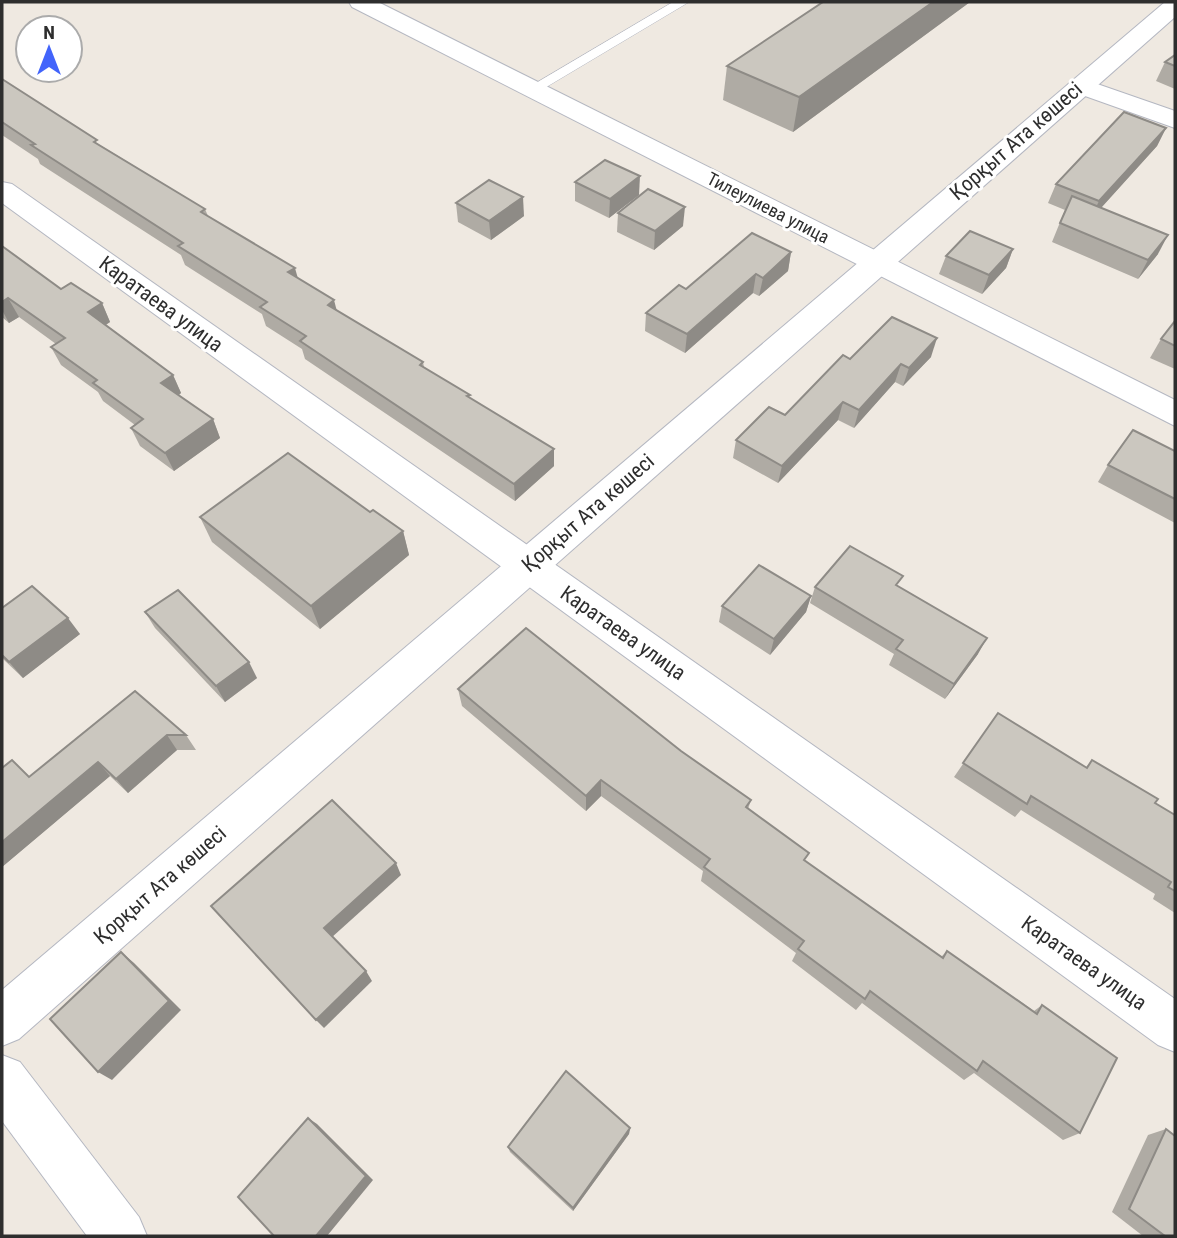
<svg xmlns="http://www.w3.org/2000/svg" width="1177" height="1238" viewBox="0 0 1177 1238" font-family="'Roboto Condensed',sans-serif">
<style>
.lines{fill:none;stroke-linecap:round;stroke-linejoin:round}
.lane-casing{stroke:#b4b7c1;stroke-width:1}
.street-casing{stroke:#b4b7c1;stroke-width:2}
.secondary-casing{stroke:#b4b7c1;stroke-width:2}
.lane{fill:#fff;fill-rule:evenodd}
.street{fill:#fff;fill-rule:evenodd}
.secondary{fill:#fff;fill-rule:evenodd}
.wall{fill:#afaba4}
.shaded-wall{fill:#8e8b86}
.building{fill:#cbc7bf;stroke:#8e8b86;stroke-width:2}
.labels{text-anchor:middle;stroke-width:6;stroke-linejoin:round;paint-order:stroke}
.far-street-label{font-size:18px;fill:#2e2e2e;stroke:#fff}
.street-label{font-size:21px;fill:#2e2e2e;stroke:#fff}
</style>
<rect width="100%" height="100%" fill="#efe9e1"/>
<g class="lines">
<defs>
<polygon id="lane" points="673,2 689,2 538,92 528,92 526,89"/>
<g id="street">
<polygon points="349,2 378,2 1175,400 1175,426 352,7"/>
<polygon points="1080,78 1175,111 1175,128 1071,91 1067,86 1071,81"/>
<polygon points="2,182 12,184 1175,999 1175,1052 1158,1045 2,203"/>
<polygon points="2,1055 20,1062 139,1217 147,1236 87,1236 2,1121"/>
</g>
<polygon id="secondary" points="1165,2 1175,2 1175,17 19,1039 2,1046 2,990"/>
</defs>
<use href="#lane" class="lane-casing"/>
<use href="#street" class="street-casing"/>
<use href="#secondary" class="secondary-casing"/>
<use href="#lane" class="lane"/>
<use href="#street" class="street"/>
<use href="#secondary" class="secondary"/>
</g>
<g class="wall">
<polygon points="823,2 970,2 793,132 723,100 727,66"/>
<polygon points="1175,55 1175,89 1156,81 1165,62"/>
<polygon points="2,79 100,145 205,209 208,216 298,279 336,310 423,362 424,367 470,398 554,466 515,501 305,359 302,349 266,326 262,314 185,265 181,255 40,164 38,159 2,135"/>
<polygon points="1166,128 1157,146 1101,208 1158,254 1138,279 1052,242 1065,210 1048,203 1056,184"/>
<polygon points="575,182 639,195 609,218 575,201"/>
<polygon points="456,203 524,216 491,240 458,222"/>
<polygon points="618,213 683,226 654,250 617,232"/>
<polygon points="2,246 61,289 102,303 110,322 106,325 173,375 181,393 179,395 213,419 220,438 174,471 140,446 131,428 135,425 103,401 98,392 61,365 51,347 56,344 19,317 9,323 2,317"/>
<polygon points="1013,249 1006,268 982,294 939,274 946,256"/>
<polygon points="791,252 788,271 759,296 753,293 685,353 645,331 646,313 686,289"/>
<polygon points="1175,321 1175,369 1150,358 1161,339"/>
<polygon points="931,357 903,386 895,382 854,428 838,420 778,483 733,458 736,440 785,415 850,359"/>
<polygon points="1175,451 1175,523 1098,482 1108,465"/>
<polygon points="370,512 403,531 409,555 320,629 212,542 200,517"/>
<polygon points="898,586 978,654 945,699 889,665 894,654 810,603 815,587"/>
<polygon points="811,596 806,612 770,655 719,622 722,606"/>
<polygon points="2,608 80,634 23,678 2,658"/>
<polygon points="145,612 257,678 225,702 155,628"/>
<polygon points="458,689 681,751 751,800 748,809 805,861 941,957 947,951 1034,1011 1042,1005 1080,1133 1063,1140 974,1073 964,1080 862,1003 856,1010 792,961 796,953 701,881 703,871 601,796 586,811 462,706"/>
<polygon points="135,691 186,735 196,750 177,750 128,793 110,776 2,867 2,768 29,777"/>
<polygon points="998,713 1086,767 1092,760 1155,803 1175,815 1175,913 1153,899 1155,894 1021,810 1015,817 954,777"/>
<polygon points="630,1128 629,1134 573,1211 510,1152 508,1147"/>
<polygon points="1166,1129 1175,1236 1143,1236 1112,1212 1148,1135"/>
</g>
<g class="shaded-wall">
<polygon points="933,2 970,2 793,132 799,97"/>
<polygon points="1166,128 1157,146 1090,220 1099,201"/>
<polygon points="640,176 639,195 609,218 610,199"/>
<polygon points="523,197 524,216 491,240 489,221"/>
<polygon points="685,207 683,226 654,250 655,231"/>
<polygon points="1168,235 1158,254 1138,279 1148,260"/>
<polygon points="1013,249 1006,268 982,294 989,275"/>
<polygon points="791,252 788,271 759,296 763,278"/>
<polygon points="295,268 300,286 288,272"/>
<polygon points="756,274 753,293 685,353 687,334"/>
<polygon points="8,298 19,317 9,323 2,310 2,302"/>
<polygon points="334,300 339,319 328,305"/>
<polygon points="102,303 110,322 97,330 88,312"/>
<polygon points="937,338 931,357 903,386 909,368"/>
<polygon points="901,364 895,382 854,428 859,410"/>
<polygon points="173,375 181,393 170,401 161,383"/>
<polygon points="843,402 838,420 778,483 782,466"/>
<polygon points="213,419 220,438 174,471 165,453"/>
<polygon points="554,449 554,466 515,501 514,484"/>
<polygon points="403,531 409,555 320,629 311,606"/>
<polygon points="811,596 806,612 770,655 774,639"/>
<polygon points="68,618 80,634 23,678 9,662"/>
<polygon points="987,638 978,654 945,699 954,684"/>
<polygon points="249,662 257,678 225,702 216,686"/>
<polygon points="167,735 177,750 128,793 116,779"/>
<polygon points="98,762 110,776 2,867 2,842"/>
<polygon points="601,780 601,796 586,811 586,796"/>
<polygon points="396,863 401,875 331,938 324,928"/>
<polygon points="121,952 134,963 181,1010 112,1080 98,1072"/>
<polygon points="366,971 372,981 324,1028 316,1020"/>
<polygon points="308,1118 317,1124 373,1180 327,1236 316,1236"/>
<polygon points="630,1128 629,1134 573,1211 573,1208"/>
</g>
<g class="building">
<polygon points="823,2 933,2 799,97 727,66"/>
<polygon points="1175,55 1175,66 1165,62"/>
<polygon points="2,79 97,140 94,142 205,209 201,212 295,268 288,272 334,300 328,305 423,362 420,365 470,395 467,396 554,449 514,484 300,341 306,336 260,307 267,302 178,246 183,243 31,145 35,144 2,122"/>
<polygon points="1124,112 1166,128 1099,201 1056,184"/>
<polygon points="605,160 640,176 610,199 575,182"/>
<polygon points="489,180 523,197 489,221 456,203"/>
<polygon points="648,189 685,207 655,231 618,213"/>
<polygon points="1072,196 1168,235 1148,260 1060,223"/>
<polygon points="970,231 1013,249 989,275 946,256"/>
<polygon points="752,233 791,252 763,278 756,274 687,334 646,313 679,285 686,289"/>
<polygon points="2,246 61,289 71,283 102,303 88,312 173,375 161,383 213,419 165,453 131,428 143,419 93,383 97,380 51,347 65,338 8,298 2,302"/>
<polygon points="892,317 937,338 909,368 901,364 859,410 843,402 782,466 736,440 769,407 785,415 843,355 850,359"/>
<polygon points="1175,321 1175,346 1161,339"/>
<polygon points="1133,430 1175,451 1175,499 1108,465"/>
<polygon points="288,453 370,512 373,510 403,531 311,606 200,517"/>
<polygon points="850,546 903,576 896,585 987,638 954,684 896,649 903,640 815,587"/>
<polygon points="759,565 811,596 774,639 722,606"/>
<polygon points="32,586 68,618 9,662 2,655 2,608"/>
<polygon points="178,590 249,662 216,686 145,612"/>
<polygon points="526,628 681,751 751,800 746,807 809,853 804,860 943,958 947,951 1037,1014 1042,1005 1117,1058 1080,1133 983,1061 977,1071 870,991 865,999 798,949 804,941 704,867 710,859 601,780 586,796 458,689"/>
<polygon points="135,691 186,735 167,735 116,779 98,762 2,842 2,768 12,760 29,777"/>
<polygon points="998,713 1087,768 1092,760 1158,799 1155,803 1175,815 1175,891 1168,887 1171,882 1031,796 1027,804 963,763"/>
<polygon points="332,800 396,863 324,928 366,971 316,1020 211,906"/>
<polygon points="121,952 169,1001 98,1072 50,1019"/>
<polygon points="566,1071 630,1128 573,1208 508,1147"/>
<polygon points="308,1118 366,1176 316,1236 274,1236 238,1197"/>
<polygon points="1166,1129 1175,1136 1175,1236 1165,1236 1129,1209"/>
</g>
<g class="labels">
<g class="far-street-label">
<text transform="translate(768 208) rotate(27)" y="6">Тилеулиева улица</text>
</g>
<g class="street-label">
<text transform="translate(1016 141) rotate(-41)" y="7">Қорқыт Ата көшесі</text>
<text transform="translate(161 304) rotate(36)" y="7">Каратаева улица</text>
<text transform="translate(588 513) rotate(-41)" y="7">Қорқыт Ата көшесі</text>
<text transform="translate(623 633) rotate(35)" y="7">Каратаева улица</text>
<text transform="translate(160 885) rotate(-41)" y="7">Қорқыт Ата көшесі</text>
<text transform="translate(1084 963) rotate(35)" y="7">Каратаева улица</text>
</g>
</g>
<rect width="1177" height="1238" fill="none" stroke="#2e2e2e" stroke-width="7"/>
<g transform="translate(49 49)"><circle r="33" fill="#ffffff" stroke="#ababab" stroke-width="2"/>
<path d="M0-5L12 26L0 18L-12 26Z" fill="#4264fb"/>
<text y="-10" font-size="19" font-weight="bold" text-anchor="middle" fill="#2e2e2e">N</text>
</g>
</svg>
